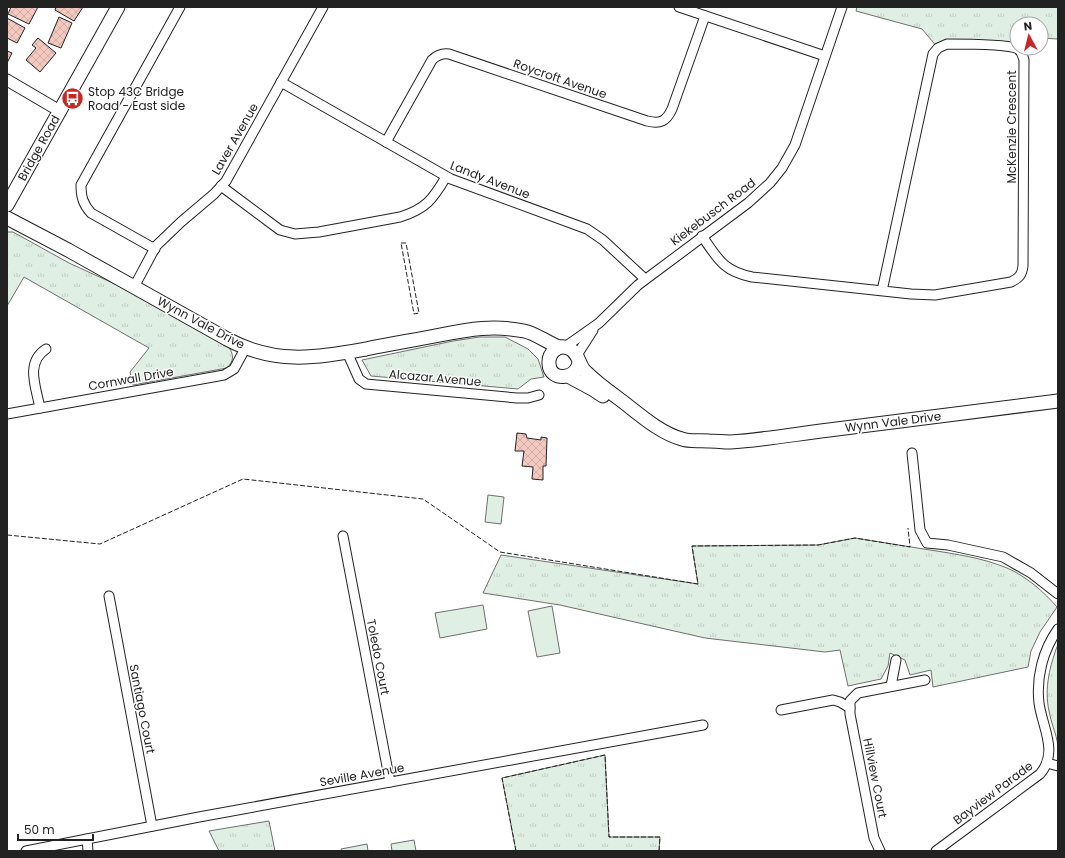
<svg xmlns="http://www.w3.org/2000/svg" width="1065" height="858" viewBox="0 0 1065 858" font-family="Poppins,sans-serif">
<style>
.grass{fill:url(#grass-tufts);stroke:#6f6f6f}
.garden{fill:#e0efe3;stroke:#6f6f6f}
.building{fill:url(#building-cross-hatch);stroke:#222}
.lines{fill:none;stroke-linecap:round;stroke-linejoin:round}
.minor-casing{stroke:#222;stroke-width:11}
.tertiary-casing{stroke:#222;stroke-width:13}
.secondary-casing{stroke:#222;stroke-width:15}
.minor{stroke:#fff;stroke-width:9}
.tertiary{stroke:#fff;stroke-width:11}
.secondary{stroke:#fff;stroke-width:13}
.fence{stroke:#222;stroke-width:1;stroke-dasharray:5 2;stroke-linecap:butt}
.labels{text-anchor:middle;stroke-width:3;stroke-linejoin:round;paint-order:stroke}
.street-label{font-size:12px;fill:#222;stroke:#fff}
.poi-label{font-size:12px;fill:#222;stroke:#fff;text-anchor:start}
</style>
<defs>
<pattern id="grass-tufts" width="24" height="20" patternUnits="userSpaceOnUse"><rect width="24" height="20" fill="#e0efe3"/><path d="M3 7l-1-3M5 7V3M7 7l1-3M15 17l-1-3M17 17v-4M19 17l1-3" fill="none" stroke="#c0cdc2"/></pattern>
<pattern id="building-cross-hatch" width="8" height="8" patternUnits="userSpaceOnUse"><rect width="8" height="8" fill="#f3c9c0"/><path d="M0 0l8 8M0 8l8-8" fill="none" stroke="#d0aca5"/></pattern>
</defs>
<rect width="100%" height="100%" fill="#fff"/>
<g class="grass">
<polygon points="857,7 1058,7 1058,39 1041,38 1041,24 1017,24 1017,48 1025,48 1020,51 1018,49 938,48 922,29 856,11"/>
<path d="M7,232H13L69,263L117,285L229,347C234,356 234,360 227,368L133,385L130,372L149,348L24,277L7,306Z"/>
<polygon points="479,337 505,337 528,349 538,359 544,377 531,379 518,389 371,376 362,360 453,341"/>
<path d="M855,538C880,542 905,546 930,550C956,554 983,558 1007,568C1026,576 1044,592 1057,607L1040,632L1031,651L1028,667L933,687L931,670L910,675L905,660L890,653L888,666L881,679L848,686L840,650L825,652L705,638L560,605L483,593L501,555L698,584L692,546L818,545Z"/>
<path d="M1058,644V745C1056,733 1051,723 1049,711C1044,688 1050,665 1058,644Z"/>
<polygon points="605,755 609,837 660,837 659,851 516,851 502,778"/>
<polygon points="269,821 275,851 219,851 209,831"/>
</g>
<g class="garden">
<polygon points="488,495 504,497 501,524 485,522"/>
<polygon points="483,605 487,629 440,638 435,613"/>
<polygon points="552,606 560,653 537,657 528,611"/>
<polygon points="414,840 416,851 392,851 391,844"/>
<polygon points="367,844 368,851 342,851 341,849"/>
</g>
<g class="building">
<polygon points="11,7 38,7 29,24 8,14"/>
<polygon points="56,7 83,7 74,21 55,10"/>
<polygon points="59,17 72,23 61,48 48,43"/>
<polygon points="7,18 25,28 17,43 7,38"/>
<polygon points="38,38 56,53 40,72 26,60 36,48 32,45"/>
<polygon points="7,51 12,53 7,63"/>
<polygon points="517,433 526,434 527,438 541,440 541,437 547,438 546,466 543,466 543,480 532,479 533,467 522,466 524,451 515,451"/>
</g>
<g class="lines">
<defs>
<g id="minor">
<polyline points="679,7 825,56"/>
<polyline points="281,82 451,179 587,229 603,240 645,279"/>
<path d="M386,142L432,60C437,55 442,53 449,54L647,121C660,124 666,122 672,109L705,16"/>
<path d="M221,186L280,230L295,234L319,232L400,217C426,209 433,199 446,177"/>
<path d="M702,236C718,259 723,271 752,277L911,294L935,295L1011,282C1019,278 1022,275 1023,266L1024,60C1023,56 1022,52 1018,49C1009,44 960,44 947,44L938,48L933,54L882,291"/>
<path d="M155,249L91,213C83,204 81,197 81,185L180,7"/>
<polyline points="134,287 156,246 181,222 214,194 226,181 323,7"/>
<polyline points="565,347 599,323 638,285 748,203 770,183 782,168 795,145 842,7"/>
<polyline points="347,352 359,379 366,384 517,398 528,398 539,395"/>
<polyline points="577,355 593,330"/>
<path d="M40,408C36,387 25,363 46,349"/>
<polyline points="7,414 224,375 234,369 246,347"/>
<polyline points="912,453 920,530 927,543 948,545 1003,557 1031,573 1058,594"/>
<polyline points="343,536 390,782"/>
<polyline points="109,596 152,826"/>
<polyline points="891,686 896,660"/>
<polyline points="781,710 833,700 840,702 850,708"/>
<polyline points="1047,763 1058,766"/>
<polyline points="87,839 88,851"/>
<polyline points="26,851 199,817 703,725"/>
<polyline points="880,851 874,838 850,714 850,701 858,693 925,680"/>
<path d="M936,851L1040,774C1059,752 1042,727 1039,703C1036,677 1043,650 1058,629"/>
</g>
<polyline id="tertiary" points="7,80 53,107"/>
<g id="secondary">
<polyline points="7,205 118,7"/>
<path d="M7,218L68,250L227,339C276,365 314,358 366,349C390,344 415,340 440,335C470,329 494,325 524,331C535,333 548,343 559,347"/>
<path d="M579,362C577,380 550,382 549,364C548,353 558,344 568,348C579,352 578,364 585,371C595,381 607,390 618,398C637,412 659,433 682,439C690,442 700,440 709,441C716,441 723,442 730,442C763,440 796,434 829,430C905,420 982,411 1058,401"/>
<polyline points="568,376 594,390 603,396"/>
</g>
</defs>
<use href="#minor" class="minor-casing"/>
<use href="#tertiary" class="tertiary-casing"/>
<use href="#secondary" class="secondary-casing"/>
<use href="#minor" class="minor"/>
<use href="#tertiary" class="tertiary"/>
<use href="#secondary" class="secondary"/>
<g class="fence">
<polygon points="401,243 406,243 419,313 414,314"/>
<polyline points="7,535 100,544 243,479 423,499 500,552 698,584 692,546 818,545 855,538 910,547 908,528"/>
<polyline points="516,851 502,778 605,755 609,837 660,837 659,851"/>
</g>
</g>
<defs>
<symbol id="bus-disc" viewBox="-11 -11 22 22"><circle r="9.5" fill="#c62828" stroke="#fff"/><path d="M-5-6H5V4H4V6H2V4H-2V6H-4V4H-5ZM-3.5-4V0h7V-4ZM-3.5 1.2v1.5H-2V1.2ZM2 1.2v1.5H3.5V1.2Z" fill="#fff"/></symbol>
</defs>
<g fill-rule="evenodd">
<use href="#bus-disc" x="60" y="86" width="25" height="25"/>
</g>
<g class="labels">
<g class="street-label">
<text transform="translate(560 79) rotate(19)" y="4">Roycroft Avenue</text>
<text transform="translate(1012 127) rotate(-90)" y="4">McKenzie Crescent</text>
<text transform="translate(235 139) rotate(-60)" y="4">Laver Avenue</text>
<text transform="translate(39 148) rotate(-61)" y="4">Bridge Road</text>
<text transform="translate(490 180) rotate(21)" y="4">Landy Avenue</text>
<text transform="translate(713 212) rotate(-37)" y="4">Kiekebusch Road</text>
<text transform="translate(201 323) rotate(28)" y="4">Wynn Vale Drive</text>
<text transform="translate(435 378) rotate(5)" y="4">Alcazar Avenue</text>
<text transform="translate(131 379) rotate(-10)" y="4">Cornwall Drive</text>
<text transform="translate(893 422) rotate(-7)" y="4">Wynn Vale Drive</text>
<text transform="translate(378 657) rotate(79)" y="4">Toledo Court</text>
<text transform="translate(142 709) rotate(79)" y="4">Santiago Court</text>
<text transform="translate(362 775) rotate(-10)" y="4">Seville Avenue</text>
<text transform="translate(875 778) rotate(79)" y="4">Hillview Court</text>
<text transform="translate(993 793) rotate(-37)" y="4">Bayview Parade</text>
</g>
<g class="poi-label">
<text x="88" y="96">Stop 43C Bridge<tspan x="88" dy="14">Road - East side</tspan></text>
</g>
</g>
<rect width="1065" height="858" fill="none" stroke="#222222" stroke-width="16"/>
<g transform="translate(1029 36) rotate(353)"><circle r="19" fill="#ffffff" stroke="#a7a7a7"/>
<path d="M0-3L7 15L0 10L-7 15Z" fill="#c62828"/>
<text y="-6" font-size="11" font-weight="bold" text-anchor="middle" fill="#222222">N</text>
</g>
<path d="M18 834v6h75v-6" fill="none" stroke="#222222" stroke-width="2"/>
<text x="24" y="834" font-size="12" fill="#222222" stroke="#ffffff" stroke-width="3" paint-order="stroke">50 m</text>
</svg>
